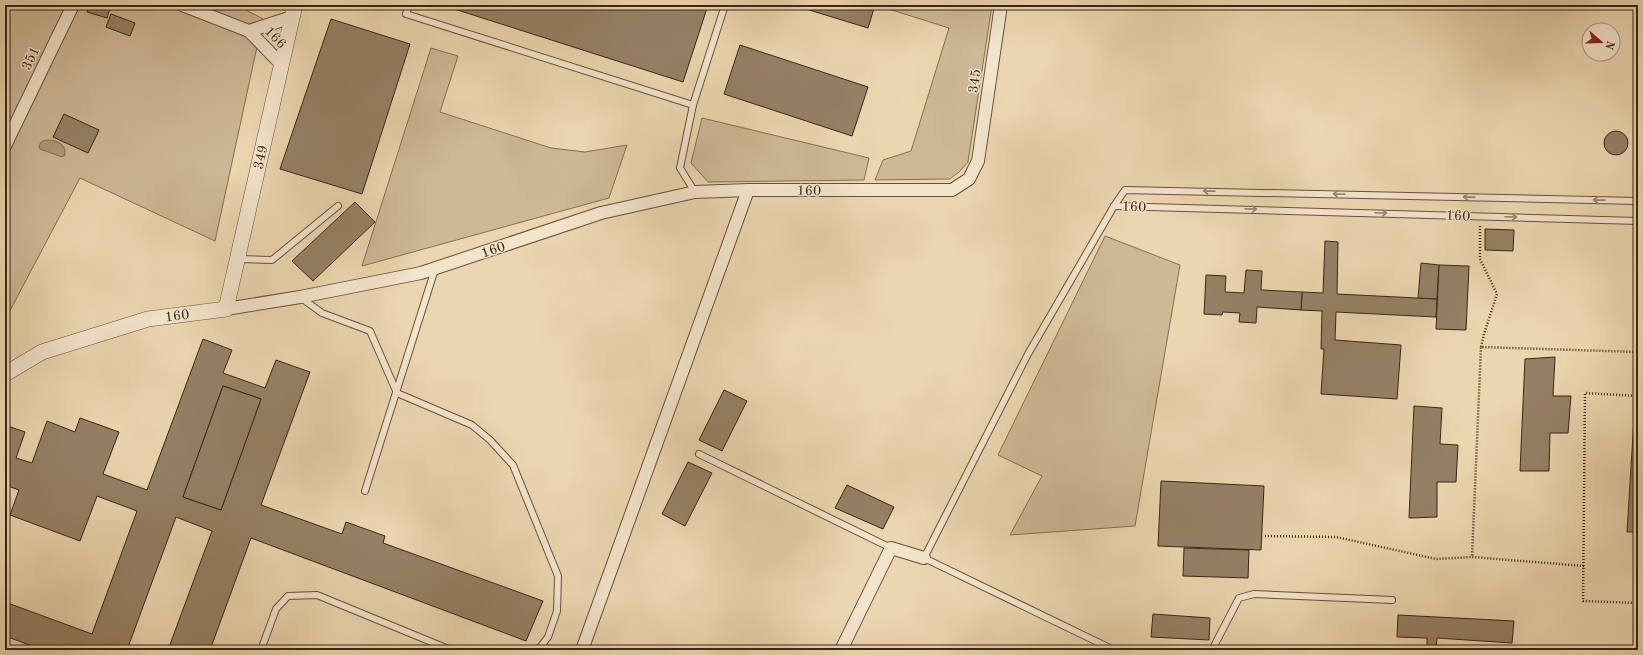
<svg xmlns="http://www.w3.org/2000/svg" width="1643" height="655" viewBox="0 0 1643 655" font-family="'Old Standard TT',serif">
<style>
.green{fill:#ceb896;stroke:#846e56}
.water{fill:#af9a7b;stroke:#806b52}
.building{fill:#968166;stroke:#392515;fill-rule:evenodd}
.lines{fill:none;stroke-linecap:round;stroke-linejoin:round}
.service-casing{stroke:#66513c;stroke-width:8}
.minor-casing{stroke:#66513c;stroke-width:14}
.tertiary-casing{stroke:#66513c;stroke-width:16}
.path{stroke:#392515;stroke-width:2.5;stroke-dasharray:1 2;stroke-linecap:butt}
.service{stroke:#f3e4cc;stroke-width:6}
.minor{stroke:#f3e4cc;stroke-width:12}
.tertiary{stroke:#f3e4cc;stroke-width:15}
.oneway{stroke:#968470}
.labels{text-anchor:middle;stroke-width:3;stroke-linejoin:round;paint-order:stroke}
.street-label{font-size:14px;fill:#392515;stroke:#f3e4cc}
</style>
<rect width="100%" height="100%" fill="#ecd6b0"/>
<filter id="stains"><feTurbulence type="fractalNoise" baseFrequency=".005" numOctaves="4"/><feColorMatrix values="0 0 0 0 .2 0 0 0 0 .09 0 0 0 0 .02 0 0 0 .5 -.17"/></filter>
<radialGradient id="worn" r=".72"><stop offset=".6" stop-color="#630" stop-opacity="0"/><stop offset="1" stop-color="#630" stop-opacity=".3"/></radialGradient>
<g class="green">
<polygon points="5,5 237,5 263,19 215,241 80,178 5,320"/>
<polygon points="876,5 992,5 968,162 959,172 950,179 875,180 883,160 911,151 949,28"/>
<polygon points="431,48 458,56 440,112 551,148 585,152 627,145 609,198 362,266"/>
<polygon points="702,118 869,158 864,180 708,182 691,163"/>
<polygon points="1105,236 1180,265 1135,526 1010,535 1042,476 998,455"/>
</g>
<path class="water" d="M46,140C56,140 66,143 65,155L62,157L40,149L39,146L41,142Z"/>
<g class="building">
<polygon points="90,5 111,5 107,18 87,12"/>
<polygon points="449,5 708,5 683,82 448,7"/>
<polygon points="793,5 875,5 868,28"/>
<polygon points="111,14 135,23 130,36 106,27"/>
<polygon points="331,19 410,44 362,194 280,169"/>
<polygon points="740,45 868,87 852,136 724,94"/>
<polygon points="64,114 99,130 88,153 53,137"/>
<circle cx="1616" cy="143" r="12"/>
<polygon points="355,202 375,222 313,281 292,261"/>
<polygon points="1485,229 1514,230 1513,251 1485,250"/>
<polygon points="1325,241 1338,242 1337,294 1437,299 1436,317 1336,312 1335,340 1401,345 1397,399 1321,394 1324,349 1321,349 1322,311 1301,310 1302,292 1323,293"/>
<polygon points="1421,263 1439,265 1437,299 1418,298"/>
<polygon points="1439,265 1469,266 1466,330 1436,329"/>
<polygon points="1246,270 1262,271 1261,290 1302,292 1301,310 1257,307 1256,323 1239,322 1240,313 1223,312 1222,315 1204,314 1206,275 1226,276 1225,292 1244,293"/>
<path d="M203,339L232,350L223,373L265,388L276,360L310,372L261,505L342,534L346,522L385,536L383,543L543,601L526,641L251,538L210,650H168L212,531L176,517L127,650H43L5,636V602L92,634L137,511L97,496L80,541L10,515L19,490L5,485V425L25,432L16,458L32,463L47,421L75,432L80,418L119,432L103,474L147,490ZM223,386L261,399L221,510L183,497Z"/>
<polygon points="1555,357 1553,396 1571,396 1568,433 1550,433 1549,471 1520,471 1525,359"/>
<polygon points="223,386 261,399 221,510 183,497"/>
<polygon points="724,390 747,401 722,451 699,440"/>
<polygon points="1414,406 1442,408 1440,444 1458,445 1456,482 1437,482 1437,517 1409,518"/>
<polygon points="1634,418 1638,418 1638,532 1627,532"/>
<polygon points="688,462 712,473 685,526 662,514"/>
<polygon points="1161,481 1264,486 1261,550 1158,546"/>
<polygon points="847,485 894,507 883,529 835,508"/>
<polygon points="1184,548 1249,550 1248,578 1183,576"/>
<polygon points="1153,614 1210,618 1209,640 1151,637"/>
<polygon points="1398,615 1514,621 1512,643 1437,638 1436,649 1427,650 1427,638 1397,637"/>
</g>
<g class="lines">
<defs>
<g id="service">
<polyline points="409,5 406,14 693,105 725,5"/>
<polyline points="693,105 680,168 695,192"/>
<polyline points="1114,206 1638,221"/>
<polyline points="238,259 272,260 338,206"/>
<polyline points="300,297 322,313 370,331 397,393 472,425 490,440 513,465 558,576 557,611 548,637 538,650"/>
<polyline points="699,454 891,548"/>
<polyline points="365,491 435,269"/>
<polyline points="261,650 276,609 288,596 317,595 451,650"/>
<polyline points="1114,650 924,558 1028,354 1114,206 1125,190 1638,201"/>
<polyline points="1212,650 1239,598 1254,594 1392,600"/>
</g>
<g id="minor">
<polyline points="182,5 249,31 292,17"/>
<polyline points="249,31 281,64"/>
<polyline points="5,146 73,5"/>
<polyline points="226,309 300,297 421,273 601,213 695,192 748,190 952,190 969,179 978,161 1001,5"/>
<polyline points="582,650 748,190"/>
<polyline points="841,650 891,548 924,558"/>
</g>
<polyline id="tertiary" points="5,374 42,352 148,319 226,309 295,5"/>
</defs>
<use href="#service" class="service-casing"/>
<use href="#minor" class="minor-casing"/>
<use href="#tertiary" class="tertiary-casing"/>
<g class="path">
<polyline points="1480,226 1480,259 1497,294 1484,334 1481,347"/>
<polyline points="1638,396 1585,393 1583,601 1638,603"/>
<polyline points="1265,536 1336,537 1436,559 1472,557"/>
<polyline points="1584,566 1472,557 1481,347 1638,352"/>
</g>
<use href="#service" class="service"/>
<use href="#minor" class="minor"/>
<use href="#tertiary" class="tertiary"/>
</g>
<defs><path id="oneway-shaft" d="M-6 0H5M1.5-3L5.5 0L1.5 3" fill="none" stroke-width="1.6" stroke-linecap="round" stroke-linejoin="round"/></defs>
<g class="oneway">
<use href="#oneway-shaft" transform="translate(1209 191) rotate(-179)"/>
<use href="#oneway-shaft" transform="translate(1339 194) rotate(-179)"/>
<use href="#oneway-shaft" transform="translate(1469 197) rotate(-179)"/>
<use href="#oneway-shaft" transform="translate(1599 200) rotate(-179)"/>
<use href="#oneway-shaft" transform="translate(1251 209) rotate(2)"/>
<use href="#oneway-shaft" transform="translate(1381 213) rotate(2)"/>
<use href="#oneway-shaft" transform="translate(1511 217) rotate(2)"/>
</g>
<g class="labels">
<g class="street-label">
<text transform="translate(276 37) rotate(46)" y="5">166</text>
<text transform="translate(30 58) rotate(-65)" y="5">351</text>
<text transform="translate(974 81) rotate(-82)" y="5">345</text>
<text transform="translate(260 157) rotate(-77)" y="5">349</text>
<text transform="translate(809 190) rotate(1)" y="5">160</text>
<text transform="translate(1134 206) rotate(2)" y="5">160</text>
<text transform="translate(1458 215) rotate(2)" y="5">160</text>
<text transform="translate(493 249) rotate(-19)" y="5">160</text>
<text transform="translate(177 315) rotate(-7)" y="5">160</text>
</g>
</g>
<rect width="1643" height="655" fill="none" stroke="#ecd6b0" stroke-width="20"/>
<rect x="6" y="6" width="1631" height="643" fill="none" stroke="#392515" stroke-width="2"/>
<rect x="10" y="10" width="1623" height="635" fill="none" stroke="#392515"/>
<g transform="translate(1601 42) rotate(110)"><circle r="19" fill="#f3e4cc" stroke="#a99883"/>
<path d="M0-3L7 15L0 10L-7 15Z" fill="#8f2418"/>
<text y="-6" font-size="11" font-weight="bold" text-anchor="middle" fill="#392515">N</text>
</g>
<rect width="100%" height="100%" filter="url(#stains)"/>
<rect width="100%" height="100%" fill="url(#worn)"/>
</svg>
